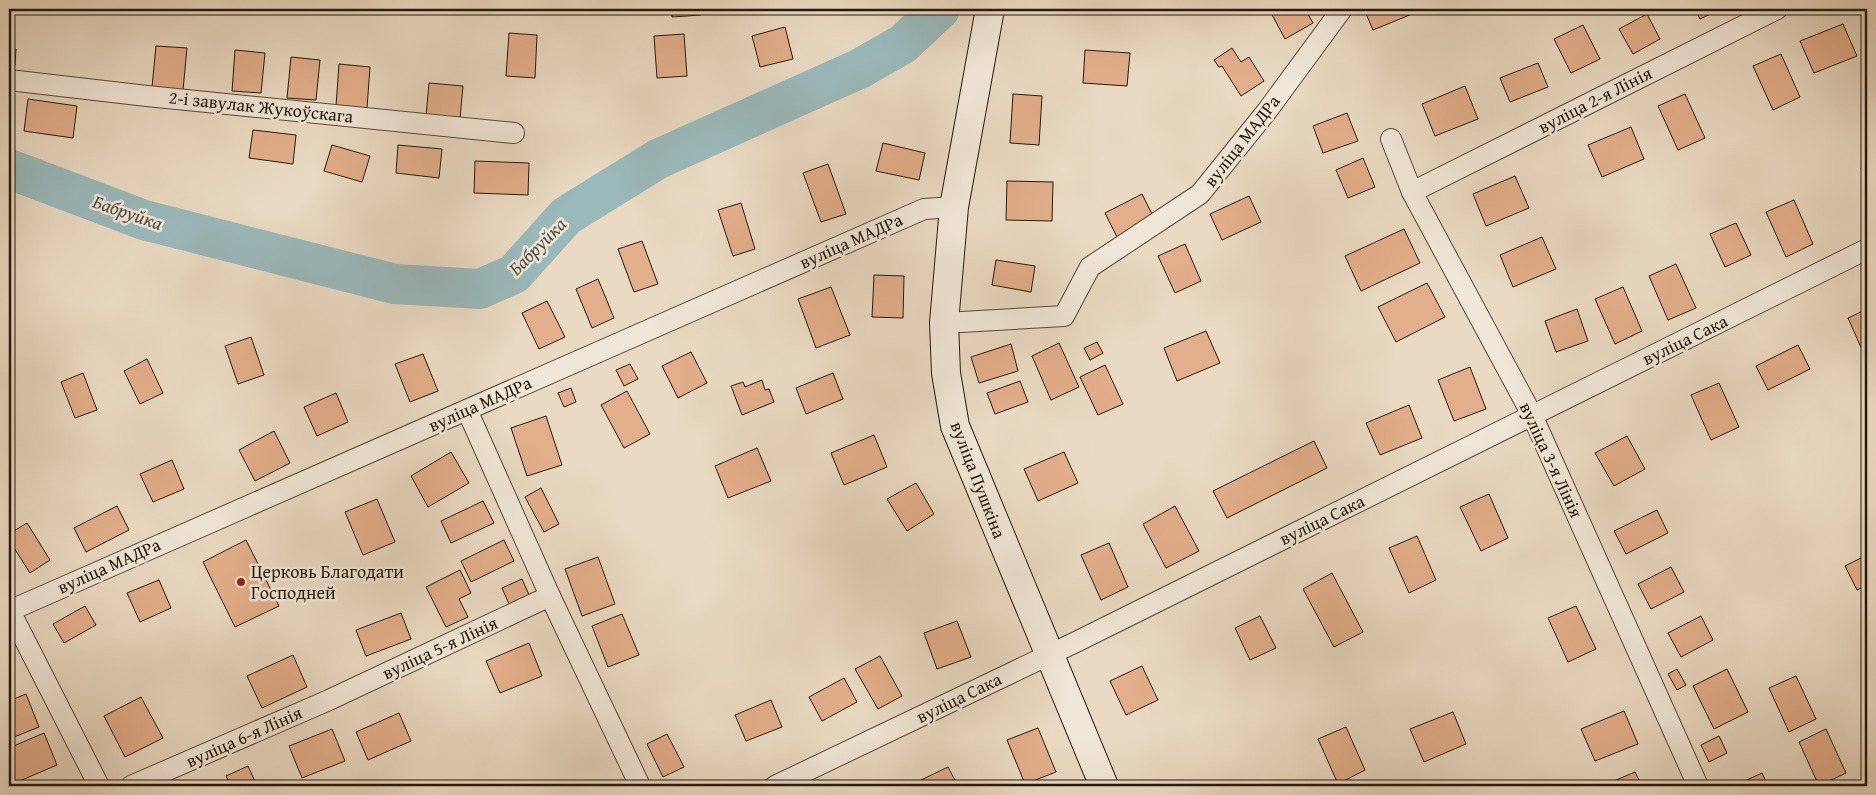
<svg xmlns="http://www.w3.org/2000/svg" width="1876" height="795" viewBox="0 0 1876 795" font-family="'Gentium Book Plus',serif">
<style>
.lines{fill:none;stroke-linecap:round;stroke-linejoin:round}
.river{stroke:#9ab9bb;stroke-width:40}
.building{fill:#e3ae8b;stroke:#25180a}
.street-casing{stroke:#564838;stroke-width:22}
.secondary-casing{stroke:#25180a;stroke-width:30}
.street{stroke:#f1e7d8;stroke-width:20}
.secondary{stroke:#f1e7d8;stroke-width:28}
.poi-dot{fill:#8f2418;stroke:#f1e7d8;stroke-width:2}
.labels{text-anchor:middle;stroke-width:5;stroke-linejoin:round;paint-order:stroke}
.street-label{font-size:18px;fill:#25180a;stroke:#f1e7d8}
.poi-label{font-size:18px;fill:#25180a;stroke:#f1e7d8;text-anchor:start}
.water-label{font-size:19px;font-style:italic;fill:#4e5048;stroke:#f1e7d8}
</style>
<rect width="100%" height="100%" fill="#eadac3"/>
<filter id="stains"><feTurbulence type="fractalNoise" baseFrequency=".004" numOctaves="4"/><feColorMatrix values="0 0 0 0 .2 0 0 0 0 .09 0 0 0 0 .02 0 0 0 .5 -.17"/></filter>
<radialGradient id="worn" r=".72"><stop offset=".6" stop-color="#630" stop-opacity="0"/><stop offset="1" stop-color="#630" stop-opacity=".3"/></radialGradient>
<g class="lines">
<polyline class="river" points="9,169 144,220 395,284 480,289 514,274 566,216 658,159 859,69 903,44 940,9"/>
</g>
<g class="building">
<polygon points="529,9 559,9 559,12 529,10"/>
<polygon points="672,9 701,9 701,15 672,17"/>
<polygon points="745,9 773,9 773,14 745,13"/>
<polygon points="1269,9 1305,9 1313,23 1285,39"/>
<polygon points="1364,9 1410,9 1412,14 1373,30"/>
<polygon points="1695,9 1721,9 1700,19"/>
<polygon points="1647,14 1660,39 1633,54 1619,29"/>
<polygon points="1843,24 1857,56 1814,73 1800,41"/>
<polygon points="1583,25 1600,59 1571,73 1554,39"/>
<polygon points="785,27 793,59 760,67 752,36"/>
<polygon points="509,33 537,35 535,78 506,76"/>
<polygon points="684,34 687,76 657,78 654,36"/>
<polygon points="156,46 187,48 183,90 152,87"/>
<polygon points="1232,48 1241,62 1249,57 1264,81 1241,96 1222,66 1219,67 1214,60"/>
<polygon points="9,49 16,49 15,65 9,65"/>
<polygon points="235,50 265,53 261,93 232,91"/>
<polygon points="1085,50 1130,53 1127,86 1083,83"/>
<polygon points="1781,54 1800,97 1773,110 1753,66"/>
<polygon points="291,57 320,60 316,100 287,98"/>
<polygon points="1538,63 1548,87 1510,102 1500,78"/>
<polygon points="339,64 370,67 367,108 336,106"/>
<polygon points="429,83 463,86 460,119 426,116"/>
<polygon points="1465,86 1478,119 1435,136 1422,104"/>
<polygon points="1013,94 1042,96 1039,145 1010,143"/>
<polygon points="1685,94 1705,138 1678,150 1658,106"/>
<polygon points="28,99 77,106 73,138 24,131"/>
<polygon points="1347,113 1358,141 1323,153 1313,126"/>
<polygon points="1631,127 1644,159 1602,177 1588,145"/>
<polygon points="253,130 296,135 293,164 249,158"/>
<polygon points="883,143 925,153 919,180 876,171"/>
<polygon points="332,145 370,156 362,182 324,171"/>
<polygon points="398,145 442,149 439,178 396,173"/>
<polygon points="1363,158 1375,187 1348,198 1336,170"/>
<polygon points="475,161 529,163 528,195 474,193"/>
<polygon points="828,164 846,214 821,222 803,173"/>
<polygon points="1867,165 1867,181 1861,168"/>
<polygon points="1515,176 1529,208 1486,226 1473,194"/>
<polygon points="1007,181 1053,182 1052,221 1006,220"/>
<polygon points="1142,194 1154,218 1117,237 1105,213"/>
<polygon points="1249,196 1261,222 1222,240 1210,214"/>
<polygon points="1794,200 1813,244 1786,257 1766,212"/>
<polygon points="741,203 755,249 733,256 718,210"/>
<polygon points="1736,223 1751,255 1725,267 1710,234"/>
<polygon points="1404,229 1420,263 1361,291 1345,256"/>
<polygon points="1542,237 1556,269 1513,287 1500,255"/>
<polygon points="642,241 658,284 634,292 618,249"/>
<polygon points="1185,244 1201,281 1175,293 1158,256"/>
<polygon points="996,260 1035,266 1031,292 992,285"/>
<polygon points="1676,264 1696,308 1668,320 1649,276"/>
<polygon points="874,275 904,276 903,318 872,317"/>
<polygon points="598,279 614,318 592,328 576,289"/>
<polygon points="1427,283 1445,317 1396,342 1378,307"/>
<polygon points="831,287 850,335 816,348 798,299"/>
<polygon points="1623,287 1642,331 1615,344 1595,299"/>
<polygon points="547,301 565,337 539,349 522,313"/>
<polygon points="1577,309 1588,341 1556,352 1545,321"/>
<polygon points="1867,309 1867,361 1848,318"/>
<polygon points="1206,331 1220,363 1177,381 1164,348"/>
<polygon points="251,337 264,375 238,384 225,346"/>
<polygon points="1097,342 1103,353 1090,360 1084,348"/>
<polygon points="1059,343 1079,387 1051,400 1032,356"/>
<polygon points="1011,344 1018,371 979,383 971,357"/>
<polygon points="1798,345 1810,369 1768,390 1756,366"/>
<polygon points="691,352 707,383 678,398 662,366"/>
<polygon points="423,354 438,391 410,402 395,364"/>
<polygon points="147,359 163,393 140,404 124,371"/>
<polygon points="630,364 638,379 624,386 616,370"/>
<polygon points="1105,365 1123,404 1098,415 1080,377"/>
<polygon points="1470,367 1486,409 1454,421 1438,380"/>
<polygon points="83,373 97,410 75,418 61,382"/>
<polygon points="833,373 843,399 806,414 796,388"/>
<polygon points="762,380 765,390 769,389 774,402 742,415 731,386 743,382 745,387"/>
<polygon points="1020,381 1028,402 995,414 987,393"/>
<polygon points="1719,383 1739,427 1711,440 1691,395"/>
<polygon points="571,388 576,402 564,407 558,393"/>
<polygon points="627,391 650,434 624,448 601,405"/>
<polygon points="336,393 348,422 317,436 304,407"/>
<polygon points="1409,405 1422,438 1380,455 1366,423"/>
<polygon points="546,416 562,465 527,476 511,428"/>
<polygon points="274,431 290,463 255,481 239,450"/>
<polygon points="874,435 887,467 844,485 831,453"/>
<polygon points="1627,436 1645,469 1614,486 1595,453"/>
<polygon points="1314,441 1327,468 1227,518 1213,491"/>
<polygon points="757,448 771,481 728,498 715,466"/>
<polygon points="451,452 469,483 428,507 411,476"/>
<polygon points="1064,452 1078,483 1038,501 1024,469"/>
<polygon points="172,460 184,489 153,502 140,474"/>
<polygon points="916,483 934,514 907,531 887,499"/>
<polygon points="541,488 559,524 544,532 525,497"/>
<polygon points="1489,494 1508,538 1481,551 1460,507"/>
<polygon points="377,499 395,542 363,555 345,512"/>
<polygon points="483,501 494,523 451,543 441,521"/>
<polygon points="117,506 129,530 86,552 74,528"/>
<polygon points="1175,506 1199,551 1166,568 1143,524"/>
<polygon points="1657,510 1668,533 1626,554 1614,531"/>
<polygon points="27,523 50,560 30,573 9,540 9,534"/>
<polygon points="1417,536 1436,580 1409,593 1389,548"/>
<polygon points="246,540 279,606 235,627 203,562"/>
<polygon points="504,540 514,561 471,582 461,561"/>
<polygon points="1109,543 1128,587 1101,600 1081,555"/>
<polygon points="1867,555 1867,585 1857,590 1845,566"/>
<polygon points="598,557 615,604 582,616 565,569"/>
<polygon points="1671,567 1684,592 1651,609 1638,584"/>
<polygon points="460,570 471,593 459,599 468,617 446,627 426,587"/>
<polygon points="1332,573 1363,632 1334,647 1303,589"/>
<polygon points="522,579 530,597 510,606 502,588"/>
<polygon points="159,580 171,608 140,622 127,593"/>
<polygon points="85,606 96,625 64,643 53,624"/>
<polygon points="1576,606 1596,649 1568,662 1548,618"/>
<polygon points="401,613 411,639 366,656 356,630"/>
<polygon points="622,614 639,655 608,667 592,626"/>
<polygon points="1260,616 1276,648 1250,660 1235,628"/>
<polygon points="1701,616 1713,640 1681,657 1668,633"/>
<polygon points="957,621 971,657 937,669 924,633"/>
<polygon points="529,643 542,676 500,693 486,661"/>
<polygon points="293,655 307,687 262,708 247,676"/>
<polygon points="880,656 902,696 878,709 855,669"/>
<polygon points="1142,666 1158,700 1126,715 1110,681"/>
<polygon points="1677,669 1686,685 1677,690 1668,674"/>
<polygon points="1727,669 1748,712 1714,729 1693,686"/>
<polygon points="1796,676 1816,719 1789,732 1769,688"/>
<polygon points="844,678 857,702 822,721 809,697"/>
<polygon points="26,694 39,727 9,739 9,701"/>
<polygon points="141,697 163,738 125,757 104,716"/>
<polygon points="771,700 782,727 746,741 735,715"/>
<polygon points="1624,711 1638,744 1595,761 1581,729"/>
<polygon points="1453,712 1466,744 1424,762 1410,729"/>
<polygon points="399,713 411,741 368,760 356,732"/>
<polygon points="1346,727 1365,770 1338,784 1318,739"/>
<polygon points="1038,728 1056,772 1025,784 1007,740"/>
<polygon points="332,729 345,761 302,778 289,746"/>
<polygon points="1826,729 1846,773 1819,786 1799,742"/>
<polygon points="44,733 57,765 15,783 9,769 9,748"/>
<polygon points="667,734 684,767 663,777 647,744"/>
<polygon points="1719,736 1727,753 1709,762 1701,745"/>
<polygon points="248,766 257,786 231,786 226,776"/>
<polygon points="948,767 958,786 924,786 921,780"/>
<polygon points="1635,772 1642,786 1609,786 1607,784"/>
<polygon points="1762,773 1768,786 1734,786"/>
</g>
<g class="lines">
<defs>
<g id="street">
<polyline points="9,80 147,96 514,133"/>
<polyline points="1391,139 1412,192 1532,415 1698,786"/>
<polyline points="1412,192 1777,9"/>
<polyline points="944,323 1064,316 1090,267 1200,194 1267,111 1342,9"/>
<polyline points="467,410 550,596 640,786"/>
<polyline points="9,609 99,786"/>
<polyline points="9,611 924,209 954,207"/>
<polyline points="131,786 329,700 550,596"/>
<polyline points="775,786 1078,641 1867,249"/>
</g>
<polyline id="secondary" points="990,9 954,207 944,323 946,373 955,426 1104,786"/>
</defs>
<use href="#street" class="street-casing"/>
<use href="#secondary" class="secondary-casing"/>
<use href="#street" class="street"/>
<use href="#secondary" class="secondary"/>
</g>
<circle class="poi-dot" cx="241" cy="582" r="5"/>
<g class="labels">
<g class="street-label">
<text transform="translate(1595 100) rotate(-27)" y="6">вуліца 2-я Лінія</text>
<text transform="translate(261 107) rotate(6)" y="6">2-і завулак Жукоўскага</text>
<text transform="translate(1242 141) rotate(-52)" y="6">вуліца МАДРа</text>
<text transform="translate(851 241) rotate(-24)" y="6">вуліца МАДРа</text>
<text transform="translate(1685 340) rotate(-26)" y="6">вуліца Сака</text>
<text transform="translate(480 404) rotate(-24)" y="6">вуліца МАДРа</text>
<text transform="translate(1551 460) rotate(65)" y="6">вуліца 3-я Лінія</text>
<text transform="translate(978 480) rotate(69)" y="6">вуліца Пушкіна</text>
<text transform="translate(1322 520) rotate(-26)" y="6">вуліца Сака</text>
<text transform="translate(109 566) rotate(-24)" y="6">вуліца МАДРа</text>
<text transform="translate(440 648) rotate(-25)" y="6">вуліца 5-я Лінія</text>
<text transform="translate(959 698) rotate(-26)" y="6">вуліца Сака</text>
<text transform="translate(244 737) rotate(-24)" y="6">вуліца 6-я Лінія</text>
</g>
<g class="poi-label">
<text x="251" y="578">Церковь Благодати<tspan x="251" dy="21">Господней</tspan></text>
</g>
<g class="water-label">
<text transform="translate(128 212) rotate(19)" y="7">Бабруйка</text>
<text transform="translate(537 246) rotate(-45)" y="7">Бабруйка</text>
</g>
</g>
<rect width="1876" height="795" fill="none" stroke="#eadac3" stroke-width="30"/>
<rect x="10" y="10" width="1856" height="775" fill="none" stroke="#25180a" stroke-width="2.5"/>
<rect x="15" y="15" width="1846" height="765" fill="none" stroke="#25180a"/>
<rect width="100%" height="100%" filter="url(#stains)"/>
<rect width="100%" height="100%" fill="url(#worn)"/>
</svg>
